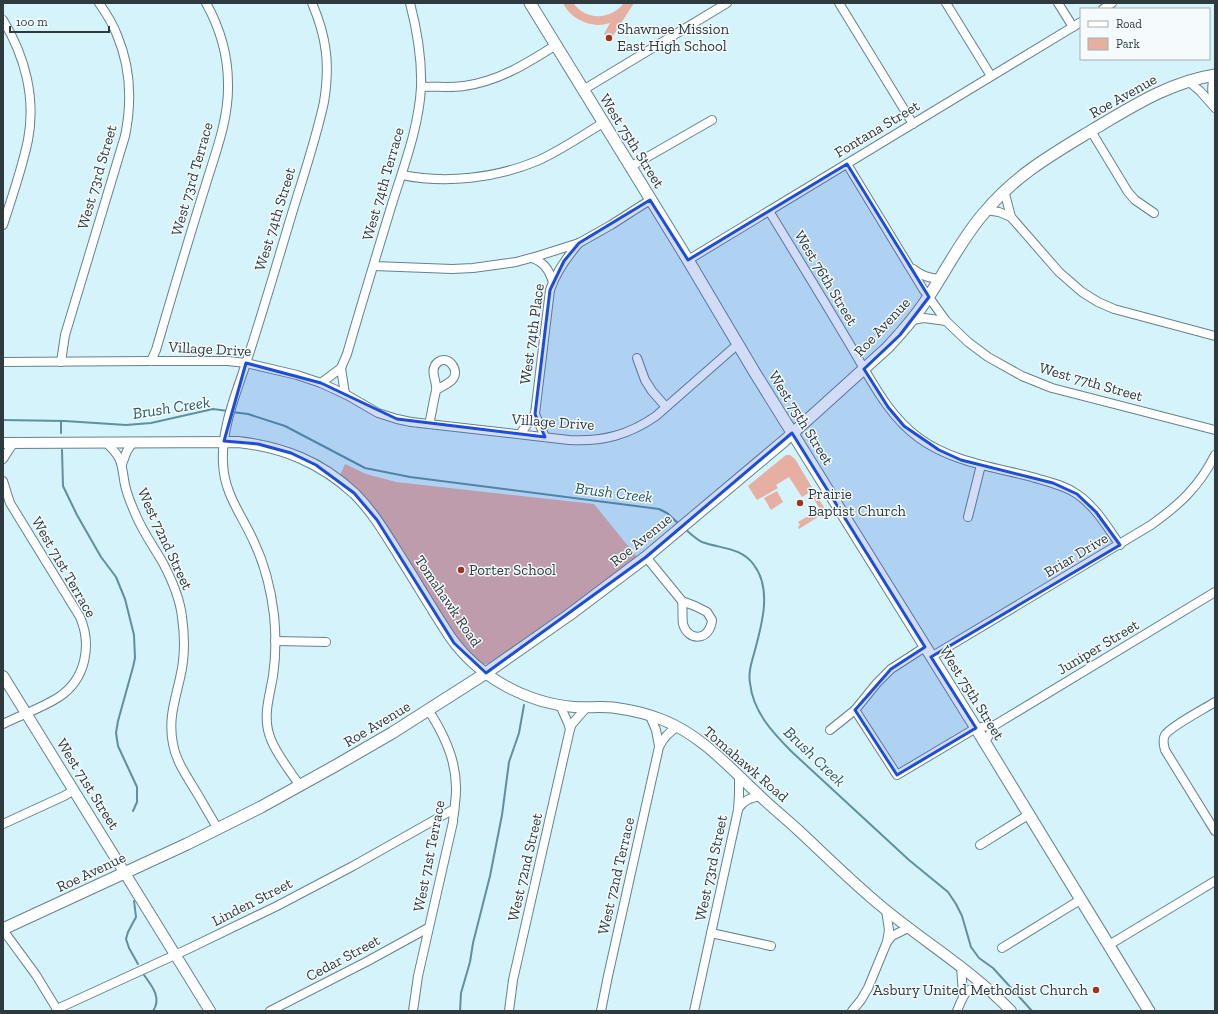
<svg xmlns="http://www.w3.org/2000/svg" width="1218" height="1014" viewBox="0 0 1218 1014" font-family="'Zilla Slab',serif">
<style>
.green{fill:#e6afa2}
.lines{fill:none;stroke-linecap:round;stroke-linejoin:round}
.stream{stroke:#60909c;stroke-width:2}
.minor-casing{stroke:#66828a;stroke-width:10}
.tertiary-casing{stroke:#66828a;stroke-width:12}
.secondary-casing{stroke:#66828a;stroke-width:13}
.minor{stroke:#fff;stroke-width:8}
.tertiary{stroke:#fff;stroke-width:10}
.secondary{stroke:#fff;stroke-width:11}
.marked{fill:#1d4ed8;fill-opacity:0.2;stroke:#1d4ed8;stroke-width:3;stroke-linejoin:round}
.poi-dot{fill:#9e351e;stroke:#f5fbfd;stroke-width:1.5}
.labels{text-anchor:middle;stroke-width:3;stroke-linejoin:round;paint-order:stroke}
.poi-label{font-size:15px;fill:#2e3a3d;stroke:#f5fbfd;text-anchor:start}
.street-label{font-size:15px;fill:#2e3a3d;stroke:#f5fbfd}
.water-label{font-size:16px;font-style:italic;fill:#245965;stroke:#f5fbfd}
</style>
<rect width="100%" height="100%" fill="#d4f3fb"/>
<g class="green">
<path d="M563,3H573C586,21 611,20 624,3H634L611,39L604,34L610,23C606,24 602,25 597,25C583,24 569,16 563,3Z"/>
<polygon points="786,455 790,455 795,459 825,509 826,511 823,515 810,492 802,497 789,477 776,485 778,488 757,500 748,486"/>
<polygon points="345,464 366,474 396,482 594,504 637,557 596,588 493,662 487,664 481,664 464,647 454,634 380,516 360,491 340,475"/>
<polygon points="777,491 783,502 771,510 764,498"/>
<polygon points="815,505 821,515 799,529 798,527 800,525 798,522 812,514 808,508"/>
</g>
<g class="lines">
<g class="stream">
<polyline points="232,412 248,414 285,426 365,468 410,477 659,509 667,513 679,524"/>
<polyline points="3,420 65,421 126,425 151,423 213,409 228,411"/>
<polyline points="61,421 61,433"/>
<polyline points="62,450 63,486 77,515 101,557 116,577 125,599 134,635 135,658 133,667 118,721 116,733 118,746 137,787 137,802 133,811"/>
<path d="M685,529C691,534 696,539 702,542C721,549 741,547 754,565C772,589 762,624 755,650C752,661 748,672 750,683C753,712 773,733 792,752L909,860L948,892L956,904L962,916L971,947L979,958L993,968L1032,1011"/>
<polyline points="134,901 136,917 128,932 126,939 129,948 138,964"/>
<path d="M144,975C152,986 162,998 153,1011"/>
<polyline points="460,1011 461,993 470,962 473,943 490,876 502,815 509,762 519,733 524,705"/>
</g>
<defs>
<g id="minor">
<polyline points="839,3 913,124"/>
<polyline points="946,3 991,76"/>
<polyline points="1058,3 1073,27"/>
<polyline points="1103,9 1112,3"/>
<path d="M3,20C25,56 36,98 28,140C22,169 12,197 3,225"/>
<path d="M1214,75C1211,87 1212,94 1215,106"/>
<polyline points="1188,81 1200,91 1215,108"/>
<path d="M421,87C435,86 449,88 464,86C499,81 526,64 556,45"/>
<polyline points="583,90 727,3"/>
<polyline points="1091,131 1128,192 1135,200 1154,213"/>
<polyline points="847,164 923,289 946,321 968,342 988,357 1022,376 1052,388 1215,430"/>
<polyline points="630,167 712,120"/>
<path d="M402,175C446,184 496,178 537,161C560,151 581,136 603,123"/>
<polyline points="1004,190 1011,217 1059,272 1082,292 1098,302 1114,309 1215,336"/>
<polyline points="986,210 999,212 1011,217"/>
<path d="M769,211C796,255 823,299 849,343C869,376 887,415 919,438C952,462 993,467 1032,477C1048,482 1064,485 1077,494C1096,507 1107,527 1120,545"/>
<path d="M532,258C544,262 549,270 553,282"/>
<polyline points="688,260 1081,22"/>
<polyline points="374,266 452,269 473,268 516,262 538,256 579,243 611,225 650,200"/>
<path d="M913,269C922,276 929,278 940,279"/>
<polyline points="912,320 924,318 946,321"/>
<polyline points="637,358 645,380 652,391 666,407"/>
<path d="M151,361L156,350C172,295 188,241 205,187C215,154 229,119 228,84C228,55 220,28 206,3"/>
<path d="M3,362L151,361H228L246,363L297,375L321,383L347,395L378,413L397,419L411,422L569,440C602,442 629,435 656,416L738,344"/>
<path d="M61,362L65,335L125,136C132,102 131,68 117,35C113,24 106,13 99,3"/>
<polyline points="341,368 345,394"/>
<path d="M321,383L341,368L347,354C360,309 374,263 388,217C400,176 419,130 421,87C422,59 417,30 410,3"/>
<polyline points="535,414 545,437"/>
<path d="M429,424C432,413 433,402 436,391C438,382 428,370 438,362C448,354 461,371 452,380C448,384 441,387 436,390"/>
<path d="M520,434L535,414L550,290C556,272 566,258 579,243"/>
<path d="M106,442C110,447 116,452 119,458C123,466 123,476 125,485C127,494 131,504 135,513C142,531 154,547 163,563C172,580 180,599 182,617C185,638 185,658 180,678C175,701 168,719 173,744C176,761 186,775 195,790C203,803 210,816 218,829"/>
<polyline points="3,459 10,448 14,443"/>
<polyline points="122,464 127,451 133,442"/>
<path d="M3,481L10,503L80,617C92,645 86,679 59,697C42,708 21,715 3,724"/>
<polyline points="968,517 981,465"/>
<path d="M646,557L682,601L695,606L707,612L712,620C710,641 688,642 683,624C682,617 683,608 682,601"/>
<polyline points="275,641 326,642"/>
<path d="M931,657L1151,525C1179,505 1199,487 1215,455"/>
<path d="M1215,702C1204,709 1171,726 1165,735C1162,740 1164,745 1165,750L1215,831"/>
<polyline points="560,705 568,723 570,729"/>
<polyline points="855,710 897,775 976,728 995,725 1215,592"/>
<polyline points="650,716 656,730 659,746"/>
<polyline points="830,730 855,710 877,683 891,669 925,647"/>
<polyline points="985,742 995,725"/>
<path d="M300,786C289,769 272,749 268,730C264,712 270,694 273,676C276,656 276,635 274,615C271,590 265,565 254,542C242,515 224,494 223,463C221,425 239,387 250,351C265,304 279,257 293,210C304,174 316,139 324,102C330,65 327,38 312,3"/>
<path d="M738,809C744,800 750,798 760,796"/>
<polyline points="3,824 64,796 74,790"/>
<polyline points="980,845 1028,815"/>
<polyline points="3,930 36,975 58,1011"/>
<polyline points="711,933 771,946"/>
<polyline points="887,942 892,936 908,928"/>
<polyline points="1109,945 1215,881"/>
<polyline points="1002,948 1080,900"/>
<polyline points="961,966 963,995"/>
<polyline points="57,1009 188,949 277,906 353,866 454,809"/>
<polyline points="270,1011 366,962 428,928"/>
<path d="M413,1011L418,976L453,822C453,816 455,810 455,803C460,769 447,739 429,711"/>
<polyline points="509,1011 513,980 570,729 572,724 586,708"/>
<path d="M601,1011L608,976L659,747C663,738 669,732 677,727"/>
<polyline points="694,1011 738,810 739,795 739,777"/>
<polyline points="852,1011 861,1000 868,988 887,942 889,930 886,910"/>
<path d="M957,1011C965,992 964,990 984,985"/>
</g>
<g id="tertiary">
<path d="M3,443L238,442C283,447 321,462 355,494C373,512 386,534 399,555C417,583 433,611 451,638C479,677 526,703 574,707C588,708 602,706 616,708C631,710 648,714 663,720C701,735 729,767 758,794C770,806 784,817 797,829C825,855 852,882 881,906C924,942 972,970 1011,1011"/>
<polyline points="3,676 210,1011"/>
</g>
<g id="secondary">
<polyline points="530,3 688,260 755,373 976,728 1149,1011"/>
<path d="M3,929L187,844L261,807L335,766L392,733L486,673L569,615L646,557L784,441L887,348C902,332 917,315 929,296C947,269 962,238 984,213C1015,175 1053,154 1094,129C1133,106 1170,82 1215,75"/>
</g>
</defs>
<use href="#minor" class="minor-casing"/>
<use href="#tertiary" class="tertiary-casing"/>
<use href="#secondary" class="secondary-casing"/>
<use href="#minor" class="minor"/>
<use href="#tertiary" class="tertiary"/>
<use href="#secondary" class="secondary"/>
</g>
<path class="marked" d="M847,164L929,297L900,335L864,369L888,407L904,426L939,450L961,460L1053,483L1077,494L1096,512L1120,545L931,657L976,728L897,775L855,710L891,669L925,647L792,433L646,557L486,673L454,643L377,520L354,493L316,465L291,453L258,444L224,441L246,363L321,383L397,419L545,437L535,414L550,290L564,261L579,243L650,200L688,260Z"/>
<g class="poi-dot">
<circle cx="609" cy="38" r="4"/>
<circle cx="800" cy="503" r="4"/>
<circle cx="461" cy="570" r="4"/>
<circle cx="1096" cy="990" r="4"/>
</g>
<g class="labels">
<g class="poi-label">
<text x="617" y="34">Shawnee Mission<tspan x="617" dy="17">East High School</tspan></text>
<text x="808" y="499">Prairie<tspan x="808" dy="17">Baptist Church</tspan></text>
<text x="469" y="575">Porter School</text>
<text x="1088" y="995" text-anchor="end">Asbury United Methodist Church</text>
</g>
<g class="street-label">
<text transform="translate(1123 96) rotate(-29)" y="5">Roe Avenue</text>
<text transform="translate(877 129) rotate(-31)" y="5">Fontana Street</text>
<text transform="translate(632 141) rotate(58)" y="5">West 75th Street</text>
<text transform="translate(97 177) rotate(-74)" y="5">West 73rd Street</text>
<text transform="translate(192 179) rotate(-74)" y="5">West 73rd Terrace</text>
<text transform="translate(383 184) rotate(-74)" y="5">West 74th Terrace</text>
<text transform="translate(275 219) rotate(-73)" y="5">West 74th Street</text>
<text transform="translate(826 278) rotate(59)" y="5">West 76th Street</text>
<text transform="translate(882 327) rotate(-47)" y="5">Roe Avenue</text>
<text transform="translate(532 334) rotate(-82)" y="5">West 74th Place</text>
<text transform="translate(210 349) rotate(3)" y="5">Village Drive</text>
<text transform="translate(1091 382) rotate(16)" y="5">West 77th Street</text>
<text transform="translate(801 418) rotate(58)" y="5">West 75th Street</text>
<text transform="translate(553 422) rotate(4)" y="5">Village Drive</text>
<text transform="translate(165 539) rotate(65)" y="5">West 72nd Street</text>
<text transform="translate(641 540) rotate(-39)" y="5">Roe Avenue</text>
<text transform="translate(1076 555) rotate(-31)" y="5">Briar Drive</text>
<text transform="translate(64 567) rotate(60)" y="5">West 71st Terrace</text>
<text transform="translate(448 601) rotate(56)" y="5">Tomahawk Road</text>
<text transform="translate(1098 647) rotate(-31)" y="5">Juniper Street</text>
<text transform="translate(972 693) rotate(58)" y="5">West 75th Street</text>
<text transform="translate(377 724) rotate(-31)" y="5">Roe Avenue</text>
<text transform="translate(746 764) rotate(41)" y="5">Tomahawk Road</text>
<text transform="translate(88 784) rotate(58)" y="5">West 71st Street</text>
<text transform="translate(429 856) rotate(-79)" y="5">West 71st Terrace</text>
<text transform="translate(525 867) rotate(-77)" y="5">West 72nd Street</text>
<text transform="translate(711 868) rotate(-78)" y="5">West 73rd Street</text>
<text transform="translate(91 872) rotate(-25)" y="5">Roe Avenue</text>
<text transform="translate(616 876) rotate(-77)" y="5">West 72nd Terrace</text>
<text transform="translate(252 902) rotate(-27)" y="5">Linden Street</text>
<text transform="translate(343 958) rotate(-28)" y="5">Cedar Street</text>
</g>
<g class="water-label">
<text transform="translate(171 407) rotate(-9)" y="6">Brush Creek</text>
<text transform="translate(614 492) rotate(7)" y="6">Brush Creek</text>
<text transform="translate(815 756) rotate(44)" y="6">Brush Creek</text>
</g>
</g>
<rect width="1218" height="1014" fill="none" stroke="#2e3a3d" stroke-width="8"/>
<rect x="1080" y="8" width="130" height="52" fill="#f5fbfd" stroke="#a5aeb0"/>
<rect x="1088" y="21" width="20" height="6" fill="#ffffff" stroke="#a5aeb0"/>
<text x="1116" y="28" font-size="12" fill="#2e3a3d">Road</text>
<rect x="1088" y="38" width="20" height="12" fill="#e6afa2" stroke="#a5aeb0"/>
<text x="1116" y="48" font-size="12" fill="#2e3a3d">Park</text>
<path d="M10 26v6h99v-6" fill="none" stroke="#2e3a3d" stroke-width="2"/>
<text x="16" y="26" font-size="12" fill="#2e3a3d" stroke="#f5fbfd" stroke-width="3" paint-order="stroke">100 m</text>
</svg>
